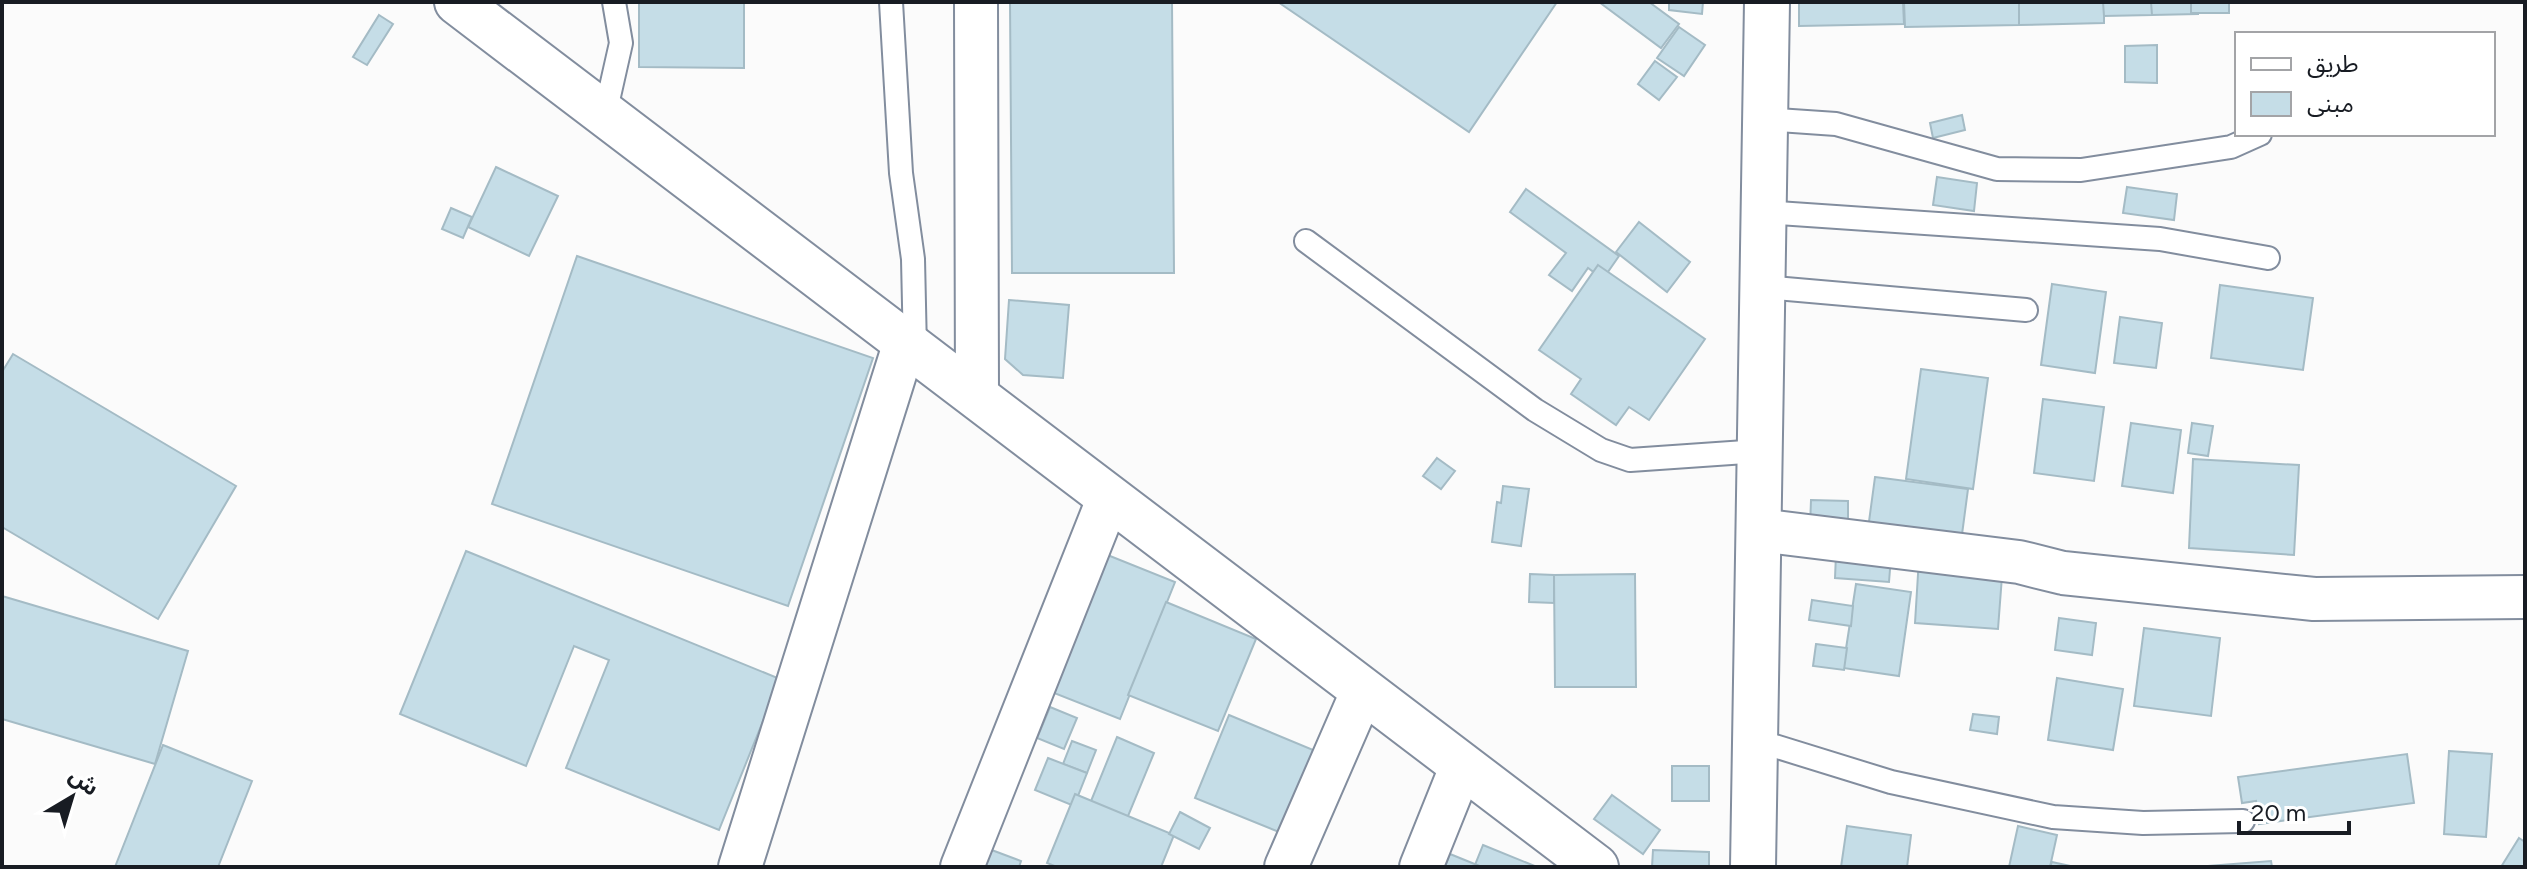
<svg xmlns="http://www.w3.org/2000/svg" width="2527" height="869" viewBox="0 0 2527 869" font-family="Figtree,'Noto Sans Arabic',sans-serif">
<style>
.building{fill:#c5dde7;stroke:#a4bbc5;stroke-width:2}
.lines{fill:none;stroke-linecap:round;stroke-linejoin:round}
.lane-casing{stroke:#828d9e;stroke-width:26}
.street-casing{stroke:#828d9e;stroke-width:46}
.secondary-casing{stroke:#828d9e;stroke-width:48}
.lane{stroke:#fff;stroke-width:22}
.street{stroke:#fff;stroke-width:42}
.secondary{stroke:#fff;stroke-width:44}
</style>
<rect width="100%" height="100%" fill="#fbfbfb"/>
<g class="building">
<polygon points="639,2 744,2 744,68 639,67"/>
<polygon points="1010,2 1172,2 1174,273 1012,273"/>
<polygon points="1278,2 1557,2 1469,132"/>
<polygon points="1599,2 1649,2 1679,24 1661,48"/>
<polygon points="1669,2 1703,2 1702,14 1669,10"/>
<polygon points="1799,2 1903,2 1904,24 1799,26"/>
<polygon points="1904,2 2019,2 2019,25 1905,27"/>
<polygon points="2019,2 2104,2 2104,23 2019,25"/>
<polygon points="2103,2 2152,2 2152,15 2104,16"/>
<polygon points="2151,2 2198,2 2198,14 2152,15"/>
<rect x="2191" y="2" width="38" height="11"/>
<polygon points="379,15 393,24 367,65 353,57"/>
<polygon points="1679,27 1705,45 1684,76 1657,58"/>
<polygon points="2157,45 2157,83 2125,82 2125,46"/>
<polygon points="1655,61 1677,77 1659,100 1638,84"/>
<polygon points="1962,115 1965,130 1933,138 1930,123"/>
<polygon points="496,167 558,196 529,256 468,227"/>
<polygon points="1937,177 1977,183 1974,211 1933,205"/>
<polygon points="2127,187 2177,194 2174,220 2123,213"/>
<polygon points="1526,189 1619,256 1603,279 1588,268 1572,291 1549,275 1566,253 1510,212"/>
<polygon points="451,208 472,217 463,238 442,229"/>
<polygon points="1639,222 1690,262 1667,292 1616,252"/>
<polygon points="577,256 873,358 788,606 492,504"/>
<polygon points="1598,265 1705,339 1649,420 1629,407 1616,425 1571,394 1581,379 1539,350"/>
<polygon points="2052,284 2106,292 2095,373 2041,365"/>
<polygon points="2220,285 2313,298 2303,370 2211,358"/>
<polygon points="1009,300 1069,305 1063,378 1023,375 1005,359"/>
<polygon points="2120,317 2162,323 2156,368 2114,363"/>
<polygon points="13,354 236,486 158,619 2,527 2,372"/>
<polygon points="1921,369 1988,378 1973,489 1906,479"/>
<polygon points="2043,399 2104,407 2094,481 2034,473"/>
<polygon points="2131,423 2181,430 2173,493 2122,486"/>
<polygon points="2192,423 2213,426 2208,456 2188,453"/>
<polygon points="1437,458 1455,471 1441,489 1423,476"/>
<polygon points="2193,459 2299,465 2294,555 2189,548"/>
<polygon points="1875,477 1968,489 1961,542 1868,529"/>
<polygon points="1503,486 1529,489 1521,546 1492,542 1497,502 1501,503"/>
<polygon points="1811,500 1848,501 1848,528 1810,527"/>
<polygon points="466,551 780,679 719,830 566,768 609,660 574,646 526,766 400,714"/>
<polygon points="1105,554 1175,582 1120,719 1049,691"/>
<polygon points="1836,554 1891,557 1889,582 1835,578"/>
<polygon points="1919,558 2003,563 1998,629 1915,623"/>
<polygon points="1530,574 1554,575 1554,603 1529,602"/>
<polygon points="1635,574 1636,687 1555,687 1554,575"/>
<polygon points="1856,584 1911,592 1899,676 1843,668"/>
<polygon points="2,596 188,651 155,764 2,719"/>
<polygon points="1812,600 1853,606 1851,626 1809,620"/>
<polygon points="1166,602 1256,639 1218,731 1128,695"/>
<polygon points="2059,618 2096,623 2092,655 2055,650"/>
<polygon points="2144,628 2220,638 2211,716 2134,706"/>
<polygon points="1816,644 1847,648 1844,670 1813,666"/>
<polygon points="2057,678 2123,689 2113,750 2048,740"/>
<polygon points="1050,707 1077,718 1064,749 1037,738"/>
<polygon points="1973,714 1999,717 1997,734 1970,730"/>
<polygon points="1229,715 1318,752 1284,834 1195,798"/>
<polygon points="1117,737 1154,753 1126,821 1089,806"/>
<polygon points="1072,741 1096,750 1087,773 1063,764"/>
<polygon points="163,745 252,781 218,867 115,867"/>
<polygon points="2449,751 2492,754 2486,837 2444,834"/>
<polygon points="2407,754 2414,803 2259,824 2256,801 2242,803 2238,777"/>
<polygon points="1048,758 1087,773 1074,806 1035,790"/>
<rect x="1672" y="766" width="37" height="35"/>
<polygon points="1075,794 1174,835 1161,867 1057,867 1047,863"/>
<polygon points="1612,795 1660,830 1643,854 1594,819"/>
<polygon points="1180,812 1210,828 1199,849 1169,834"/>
<polygon points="1847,826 1911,835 1907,867 1841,867"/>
<polygon points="2018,826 2057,835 2050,867 2009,867"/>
<polygon points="2519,838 2525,842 2525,867 2501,867"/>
<polygon points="1483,845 1537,867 1481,867 1475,865"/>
<polygon points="989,849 1021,861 1019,867 982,867"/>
<polygon points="1653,850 1709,852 1709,867 1652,867"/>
<polygon points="1450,854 1482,867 1445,867"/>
<polygon points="2271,861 2272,867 2195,867"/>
<polygon points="2052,862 2075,867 2050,867"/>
</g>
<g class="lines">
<defs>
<g id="lane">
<polyline points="891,2 901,173 913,259 915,350"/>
<polyline points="605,114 621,43 614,2"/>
<polyline points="1765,119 1836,124 1997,169 2081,170 2231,147 2260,134"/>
<polyline points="1764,212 2160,239 2268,258"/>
<polyline points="1306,241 1535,410 1601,450 1630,460 1760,451"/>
<polyline points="1763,287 2026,310"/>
<polyline points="1755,740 1891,782 2053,817 2143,823 2243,821"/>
</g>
<g id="street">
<polyline points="976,2 977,396"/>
<polyline points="1758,530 2019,562 2063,573 2314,599 2525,597"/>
<polyline points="740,867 905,342"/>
<polyline points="962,867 1109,497"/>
<polyline points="1286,867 1363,690"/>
<polyline points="1421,867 1462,765"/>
</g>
<g id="secondary">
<polyline points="457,2 1596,867"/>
<polyline points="1753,867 1767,2"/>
</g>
</defs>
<use href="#lane" class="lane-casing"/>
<use href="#street" class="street-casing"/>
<use href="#secondary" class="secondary-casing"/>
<use href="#lane" class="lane"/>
<use href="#street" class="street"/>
<use href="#secondary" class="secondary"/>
</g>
<rect width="2527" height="869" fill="none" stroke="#181c23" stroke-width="8"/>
<rect x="2235" y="32" width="260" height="104" fill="#ffffff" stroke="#a3a4a7" stroke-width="2"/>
<rect x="2251" y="58" width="40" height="12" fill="#ffffff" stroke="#a3a4a7" stroke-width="2"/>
<text x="2307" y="72" font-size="24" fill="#181c23">طريق</text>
<rect x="2251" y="92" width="40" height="24" fill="#c5dde7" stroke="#a3a4a7" stroke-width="2"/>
<text x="2307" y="112" font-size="24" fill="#181c23">مبنى</text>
<g transform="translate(72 797) rotate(38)" stroke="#ffffff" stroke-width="6" paint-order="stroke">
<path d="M0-6L14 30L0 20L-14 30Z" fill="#181c23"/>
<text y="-12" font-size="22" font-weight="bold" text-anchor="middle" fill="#181c23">ش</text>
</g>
<path d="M2239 821v12h110v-12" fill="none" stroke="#181c23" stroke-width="4"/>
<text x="2251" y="821" font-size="24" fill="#181c23" stroke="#ffffff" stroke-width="6" paint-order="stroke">20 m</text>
</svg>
